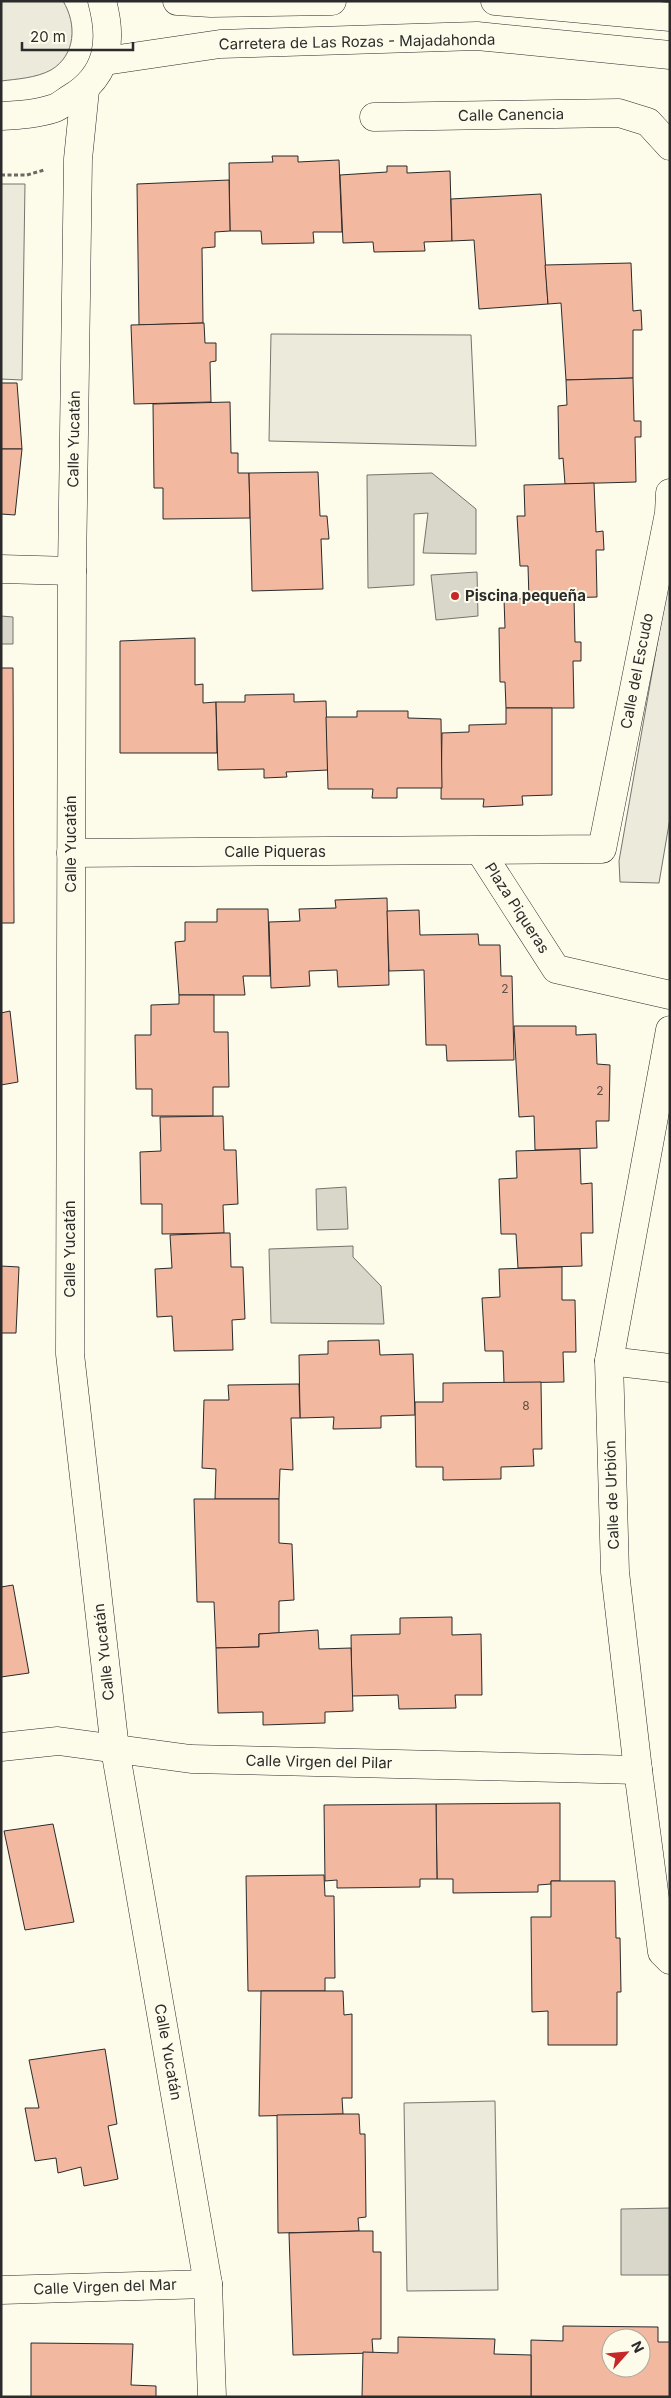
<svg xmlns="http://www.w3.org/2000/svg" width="671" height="2398" viewBox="0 0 671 2398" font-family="Inter,sans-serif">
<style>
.green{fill:#ecebdb;stroke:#74746e}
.water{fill:#d8d7c9;stroke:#74746e}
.building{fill:#f2b8a0;stroke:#2b2b2b;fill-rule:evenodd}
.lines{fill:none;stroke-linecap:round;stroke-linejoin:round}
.minor-casing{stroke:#2b2b2b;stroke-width:29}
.tertiary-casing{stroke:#2b2b2b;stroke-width:29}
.path{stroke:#6a6964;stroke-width:3;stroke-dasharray:4 2.5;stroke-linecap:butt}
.minor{stroke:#fdfbea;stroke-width:28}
.tertiary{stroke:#fdfbea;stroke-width:28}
.poi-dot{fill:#c62828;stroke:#fdfbea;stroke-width:2}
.labels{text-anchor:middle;stroke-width:4;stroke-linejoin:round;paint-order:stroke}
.number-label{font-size:12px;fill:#5d4e48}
.street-label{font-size:15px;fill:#2b2b2b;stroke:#fdfbea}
.poi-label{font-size:15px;font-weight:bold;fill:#2b2b2b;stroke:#fdfbea;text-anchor:start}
</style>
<rect width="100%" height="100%" fill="#fdfbea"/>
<g class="green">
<path d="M1,1H63C77,24 76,55 51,70C36,78 17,79 1,81Z"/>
<polygon points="1,184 25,184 22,380 1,379"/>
<polygon points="271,334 471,335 476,446 269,441"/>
<polygon points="670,571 670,818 659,883 620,882 619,861"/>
<polygon points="495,2101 498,2290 407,2291 404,2103"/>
</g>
<g class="water">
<polygon points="432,473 476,509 476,554 423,553 428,513 414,514 414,585 368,588 367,475"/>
<polygon points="477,572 478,616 436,620 431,575"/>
<polygon points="1,616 13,617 13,644 1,644"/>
<polygon points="346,1187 348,1229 317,1230 316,1189"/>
<polygon points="353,1246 353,1257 381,1286 384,1324 271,1323 269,1249"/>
<polygon points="670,2208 670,2275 621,2275 621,2209"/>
</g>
<g class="building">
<polygon points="272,156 298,156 298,162 339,160 342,232 313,232 314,243 262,244 261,231 230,231 229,163 273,162"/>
<polygon points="387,166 407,166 407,173 450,171 452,241 424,242 425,251 374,252 373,242 343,243 340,175 387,172"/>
<polygon points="229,180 230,231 215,232 215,247 202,248 203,323 139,325 137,184"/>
<polygon points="541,194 548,304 479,309 474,240 452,241 451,199"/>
<polygon points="631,263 633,311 641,310 642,330 633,330 633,378 566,380 561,303 548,304 545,265"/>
<polygon points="204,323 205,343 216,343 216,361 210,362 211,402 134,404 131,325"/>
<polygon points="633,378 634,421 641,421 641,437 635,437 636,482 565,484 563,458 559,459 558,406 567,405 566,380"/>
<polygon points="1,383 17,383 22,449 1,449"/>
<polygon points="230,402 231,453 238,453 238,473 249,473 250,518 163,519 163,488 154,488 153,404"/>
<polygon points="1,449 22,449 15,515 1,514"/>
<polygon points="318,472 320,516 327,516 329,539 321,539 323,589 252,591 249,473"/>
<polygon points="594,483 596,532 603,531 604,550 596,550 597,597 529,599 528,566 520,566 517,516 525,516 524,485"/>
<polygon points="574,598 575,642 581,642 581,661 573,661 574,708 506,708 505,682 500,682 499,628 505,628 504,599"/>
<polygon points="195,638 195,685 203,684 203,703 216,702 217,753 120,753 120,641"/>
<polygon points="1,668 13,668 14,923 1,923"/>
<polygon points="294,694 294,702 326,701 328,770 286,772 287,777 264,778 264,769 218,770 216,702 245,702 245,695"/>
<polygon points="506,708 552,708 552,795 522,796 523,805 483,807 484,799 441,799 442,733 469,732 469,725 506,724"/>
<polygon points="357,711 408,711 408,718 441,719 442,788 397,788 397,798 372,798 373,789 328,789 326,717 357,717"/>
<polygon points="387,898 389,985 338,987 337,970 309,971 310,986 271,988 269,922 300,921 299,909 336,908 335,900"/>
<polygon points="217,909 268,909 270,976 243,976 245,995 179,995 175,942 185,941 185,922 217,922"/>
<polygon points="419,910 420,935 478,934 479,945 500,945 501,976 512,976 514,1060 447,1061 446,1045 426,1045 424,970 389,971 387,911"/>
<polygon points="179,995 214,995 214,1032 228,1032 229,1087 213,1087 213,1116 152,1116 152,1089 136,1089 135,1035 151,1035 151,1005 179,1004"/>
<polygon points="10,1011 18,1082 1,1085 1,1013"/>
<polygon points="514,1026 576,1026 576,1035 596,1034 597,1064 610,1065 609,1121 596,1121 597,1148 535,1150 534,1116 519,1117"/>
<polygon points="223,1116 224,1150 236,1150 238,1204 223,1205 224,1233 162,1234 162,1204 141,1204 140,1152 161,1151 160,1117"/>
<polygon points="580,1149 581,1184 592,1183 593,1233 581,1233 582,1266 518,1268 516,1234 501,1234 499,1179 517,1178 516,1151"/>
<polygon points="224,1233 230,1233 231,1267 243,1267 245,1319 232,1320 233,1350 174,1351 172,1316 157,1317 155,1269 172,1268 170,1235"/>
<polygon points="1,1266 19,1267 16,1333 1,1333"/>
<polygon points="562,1267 562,1300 575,1300 576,1352 563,1352 564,1382 504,1383 503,1351 485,1351 482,1298 500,1297 499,1269"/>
<polygon points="379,1340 380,1355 413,1354 415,1415 381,1416 381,1428 333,1429 334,1417 300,1418 299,1355 328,1354 328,1341"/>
<polygon points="541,1382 542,1449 533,1449 534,1466 501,1467 501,1479 443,1480 443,1467 416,1467 415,1402 443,1402 443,1383"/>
<polygon points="299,1384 300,1418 291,1418 293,1470 280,1469 279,1499 215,1499 216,1469 202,1468 204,1400 229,1400 228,1385"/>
<polygon points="194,1499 279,1499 279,1543 292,1544 294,1600 279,1601 279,1633 259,1634 259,1647 216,1648 214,1602 197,1602"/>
<polygon points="13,1585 29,1673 1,1677 1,1587"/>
<polygon points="452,1617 452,1635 481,1634 482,1695 455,1695 456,1708 399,1709 398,1695 352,1696 351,1635 400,1634 400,1618"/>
<polygon points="318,1630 319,1649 351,1648 353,1711 325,1712 325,1723 263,1725 263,1712 218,1713 216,1648 259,1647 259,1634"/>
<polygon points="560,1803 560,1881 551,1881 551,1884 538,1885 538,1892 453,1893 453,1879 437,1879 436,1804"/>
<polygon points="436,1804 437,1879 420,1879 420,1887 337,1888 337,1880 325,1881 324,1805"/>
<polygon points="53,1824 74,1922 25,1930 4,1831"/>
<polygon points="324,1875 325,1896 334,1896 335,1978 325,1978 325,1991 248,1991 246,1876"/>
<polygon points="551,1881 615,1881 616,1938 620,1938 621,1992 617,1992 617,2045 548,2045 548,2011 532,2012 531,1917 551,1917"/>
<polygon points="261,1991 343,1991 344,2015 352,2014 352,2098 342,2098 343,2114 259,2116"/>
<polygon points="105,2049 117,2124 108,2126 118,2179 84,2186 81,2167 58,2173 56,2158 35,2161 25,2108 39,2108 29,2060"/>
<polygon points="343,2114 359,2114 360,2134 365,2134 366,2217 358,2218 359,2231 278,2233 277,2115"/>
<polygon points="359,2231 373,2231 373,2252 381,2252 381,2339 372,2339 373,2353 293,2355 289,2233"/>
<path d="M563,2326L658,2327V2342H670V2397H531V2340L563,2341ZM611,2338H641V2368H611Z"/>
<polygon points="398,2337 495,2339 494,2354 531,2355 531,2397 362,2397 363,2352 398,2353"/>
<polygon points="31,2343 133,2344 131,2385 156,2386 156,2397 31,2397"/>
</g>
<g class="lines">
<defs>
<g id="minor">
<polyline points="85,90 78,159 72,571 70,1354 115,1749 208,2284 212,2397"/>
<polyline points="374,117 619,113 648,122 670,146"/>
<polyline points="1,569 72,571"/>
<polyline points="480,851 556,969 670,995"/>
<polyline points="71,853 602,849 669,513 670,493"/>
<polyline points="670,1030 609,1361 615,1572 638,1770 662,1952 670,1960"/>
<polyline points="609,1361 670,1368"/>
<polyline points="1,1747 58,1741 191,1759 638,1770"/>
<polyline points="1,2290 208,2284"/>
</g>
<g id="tertiary">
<polyline points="177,1 211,3 332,1"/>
<polyline points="495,1 670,17"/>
<polyline points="105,61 220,44 477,36 670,55"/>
<path d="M1,116C19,115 38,114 55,108C60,106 66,101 71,98C109,75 113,41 102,1"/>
</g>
</defs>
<use href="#minor" class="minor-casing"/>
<use href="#tertiary" class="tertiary-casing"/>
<polyline class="path" points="1,175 27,175 44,170"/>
<use href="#minor" class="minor"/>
<use href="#tertiary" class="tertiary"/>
</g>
<circle class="poi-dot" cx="455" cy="596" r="5"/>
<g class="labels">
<g class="number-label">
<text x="505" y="993">2</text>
<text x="600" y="1095">2</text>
<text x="526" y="1410">8</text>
</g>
<g class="street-label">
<text transform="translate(357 42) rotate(-1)" y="5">Carretera de Las Rozas - Majadahonda</text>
<text transform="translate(511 115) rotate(-1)" y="5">Calle Canencia</text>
<text transform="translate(74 439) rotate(-89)" y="5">Calle Yucatán</text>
<text transform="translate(637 671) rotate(-79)" y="5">Calle del Escudo</text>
<text transform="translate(71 844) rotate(-90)" y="5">Calle Yucatán</text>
<text x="275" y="857">Calle Piqueras</text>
<text transform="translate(517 908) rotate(57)" y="5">Plaza Piqueras</text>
<text transform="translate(70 1249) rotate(-90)" y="5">Calle Yucatán</text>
<text transform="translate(612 1495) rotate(-92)" y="5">Calle de Urbión</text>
<text transform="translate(104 1652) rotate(-96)" y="5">Calle Yucatán</text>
<text transform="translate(319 1762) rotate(1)" y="5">Calle Virgen del Pilar</text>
<text transform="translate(168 2052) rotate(80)" y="5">Calle Yucatán</text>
<text transform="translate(105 2287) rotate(-2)" y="5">Calle Virgen del Mar</text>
</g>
<g class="poi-label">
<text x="465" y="601">Piscina pequeña</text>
</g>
</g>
<rect width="671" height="2398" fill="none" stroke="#2b2b2b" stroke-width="5"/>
<g transform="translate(626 2353) rotate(63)"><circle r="24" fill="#fdfbea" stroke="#a9a89e"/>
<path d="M0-4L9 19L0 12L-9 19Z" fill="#c62828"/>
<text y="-8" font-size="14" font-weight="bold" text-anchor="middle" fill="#2b2b2b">N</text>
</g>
<path d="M22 42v8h111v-8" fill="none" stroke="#2b2b2b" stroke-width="2.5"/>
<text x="30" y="42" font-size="15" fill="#2b2b2b" stroke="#fdfbea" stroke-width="4" paint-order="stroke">20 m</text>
</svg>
